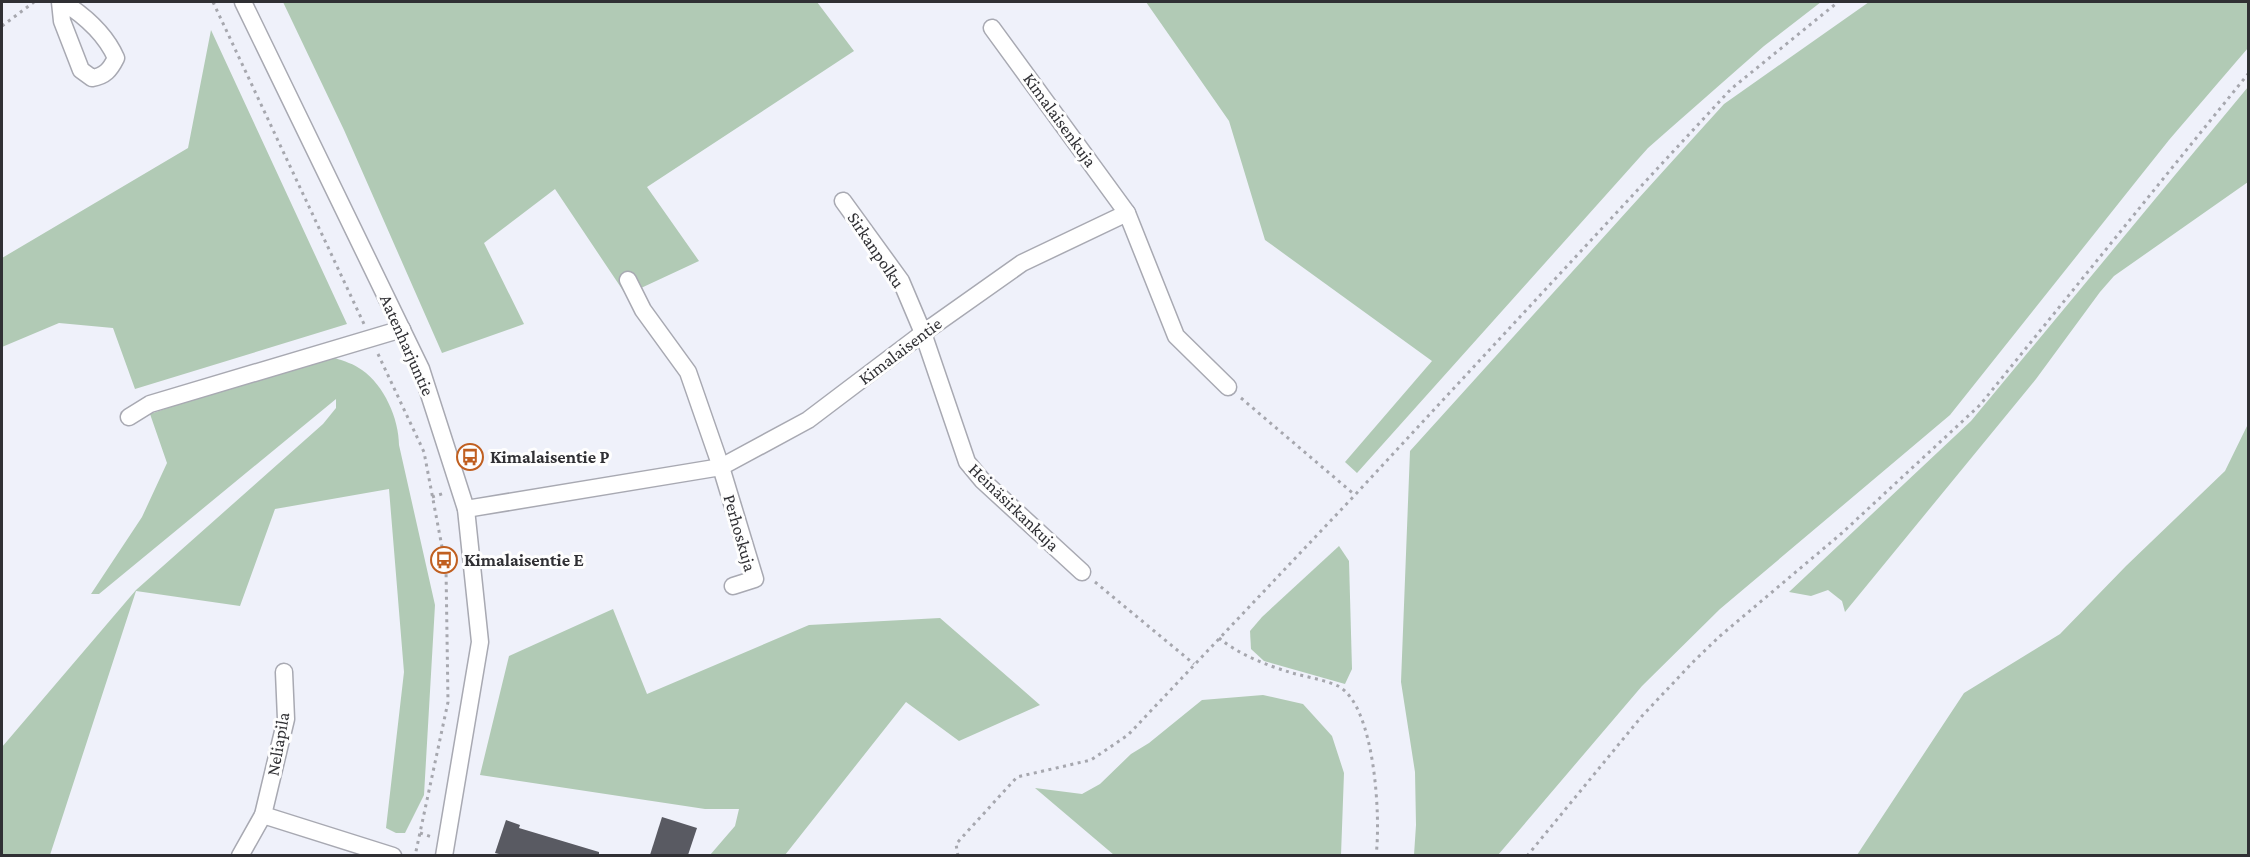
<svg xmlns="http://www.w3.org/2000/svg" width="2250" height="857" viewBox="0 0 2250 857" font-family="'Crimson Pro',serif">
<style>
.green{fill:#b1cab5}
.building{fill:#595a62}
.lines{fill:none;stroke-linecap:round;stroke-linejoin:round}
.minor-casing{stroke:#a8a9b2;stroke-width:19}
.path{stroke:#a6a7ae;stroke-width:3;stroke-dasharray:3 4.5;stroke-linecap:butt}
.minor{stroke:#fff;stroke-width:16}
.labels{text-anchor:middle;stroke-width:6;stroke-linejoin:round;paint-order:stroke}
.street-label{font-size:18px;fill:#303034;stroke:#fefefe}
.poi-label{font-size:18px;font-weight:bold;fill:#303034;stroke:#fefefe;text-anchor:start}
</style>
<rect width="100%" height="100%" fill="#eff1fa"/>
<g class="green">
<polygon points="283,2 817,2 854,51 647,187 699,261 626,295 555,189 484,243 524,324 442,353 344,130"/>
<polygon points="1146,2 1821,2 1764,46 1648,148 1357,473 1345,462 1432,361 1265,240 1229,121"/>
<polygon points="1869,2 2248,2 2248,48 2169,140 1950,415 1720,609 1642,686 1498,855 1414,855 1416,825 1415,772 1401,682 1410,451 1724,104"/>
<polygon points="211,30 347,324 135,389 113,328 59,323 2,347 2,258 188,148"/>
<polygon points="2248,87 2248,182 2114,276 2100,292 2036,379 1845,612 1842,601 1828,590 1811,596 1789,592 1971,421"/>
<path d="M335,358C344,361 354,364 362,370C384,385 399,419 399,445L435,605L424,795L405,833H396L386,828L404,672L389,489L275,509L240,606L136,591L50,855L2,856V747L136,590L323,424L336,408V399L99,594H91L142,517L167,463L150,414L293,365Z"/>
<polygon points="2248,424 2248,855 1857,855 1964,693 2060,634 2126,566 2225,471"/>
<polygon points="1339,546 1349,561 1352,669 1345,684 1264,661 1251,649 1250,631 1262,617"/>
<polygon points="613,609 647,694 809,625 940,618 1040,705 959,741 906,702 785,855 710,855 735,826 739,809 705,809 480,775 509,656"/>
<polygon points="1263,695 1303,704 1332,736 1344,773 1341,855 1114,855 1035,788 1082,794 1100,784 1131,754 1149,743 1202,700"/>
</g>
<g class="building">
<polygon points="662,817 697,828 688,855 650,855"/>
<polygon points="506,820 520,825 519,828 599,852 599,855 503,855 495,853"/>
</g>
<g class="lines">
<defs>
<g id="minor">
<path d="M60,2L62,21L81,70L92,78C105,76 110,70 116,58C105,33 85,16 63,2"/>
<polyline points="243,2 421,369 466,509 480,642 444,856"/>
<polyline points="992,28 1127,213"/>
<polyline points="843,201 901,281 923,333 967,462 982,480 1082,572"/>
<polyline points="628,280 643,310 688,372 721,467 755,579 733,586"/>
<polyline points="129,417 150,404 402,329"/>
<polyline points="466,509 721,467 808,420 923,333 1022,263 1127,213 1176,336 1228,387"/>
<polyline points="263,815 393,856"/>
<polyline points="240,856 263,815 286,719 284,672"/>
</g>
</defs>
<use href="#minor" class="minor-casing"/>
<g class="path">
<polyline points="213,2 364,324"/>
<polyline points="2,26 34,2"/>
<polyline points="378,354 424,452 446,568 448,702 415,856"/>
<polyline points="1241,398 1355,495"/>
<polyline points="432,497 445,493"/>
<polyline points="1095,582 1194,664"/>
<path d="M1219,638C1238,654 1266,665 1289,672C1305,677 1323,679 1338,686C1375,705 1381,818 1376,856"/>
<polyline points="420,833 432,837"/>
<polyline points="958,856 956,844 1017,777 1091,760 1128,735 1355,495 1731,89 1838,2"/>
<polyline points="1527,856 1642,716 1694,661 1720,636 1842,533 1980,405 2248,74"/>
</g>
<use href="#minor" class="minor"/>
</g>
<defs>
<symbol id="bus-ring" viewBox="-11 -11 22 22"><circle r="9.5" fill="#fefefe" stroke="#c05f20" stroke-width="1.5"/><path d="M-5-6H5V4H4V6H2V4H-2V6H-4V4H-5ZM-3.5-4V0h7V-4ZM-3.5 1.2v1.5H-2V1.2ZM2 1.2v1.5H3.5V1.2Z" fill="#c05f20"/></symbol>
</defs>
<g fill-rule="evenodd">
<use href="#bus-ring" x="455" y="442" width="30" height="30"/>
<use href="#bus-ring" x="429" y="545" width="30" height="30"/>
</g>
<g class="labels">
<g class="street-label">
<text transform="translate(1060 120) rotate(54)" y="6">Kimalaisenkuja</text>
<text transform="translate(876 250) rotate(56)" y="6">Sirkanpolku</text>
<text transform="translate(407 345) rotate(66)" y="6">Aatenharjuntie</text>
<text transform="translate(900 351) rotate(-37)" y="6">Kimalaisentie</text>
<text transform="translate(1014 507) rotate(44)" y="6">Heinäsirkankuja</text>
<text transform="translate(740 533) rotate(74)" y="6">Perhoskuja</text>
<text transform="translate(278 744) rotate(-80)" y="6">Neliapila</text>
</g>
<g class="poi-label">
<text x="490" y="463">Kimalaisentie P</text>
<text x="464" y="566">Kimalaisentie E</text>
</g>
</g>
<rect width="2250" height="857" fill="none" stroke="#303034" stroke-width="6"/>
</svg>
